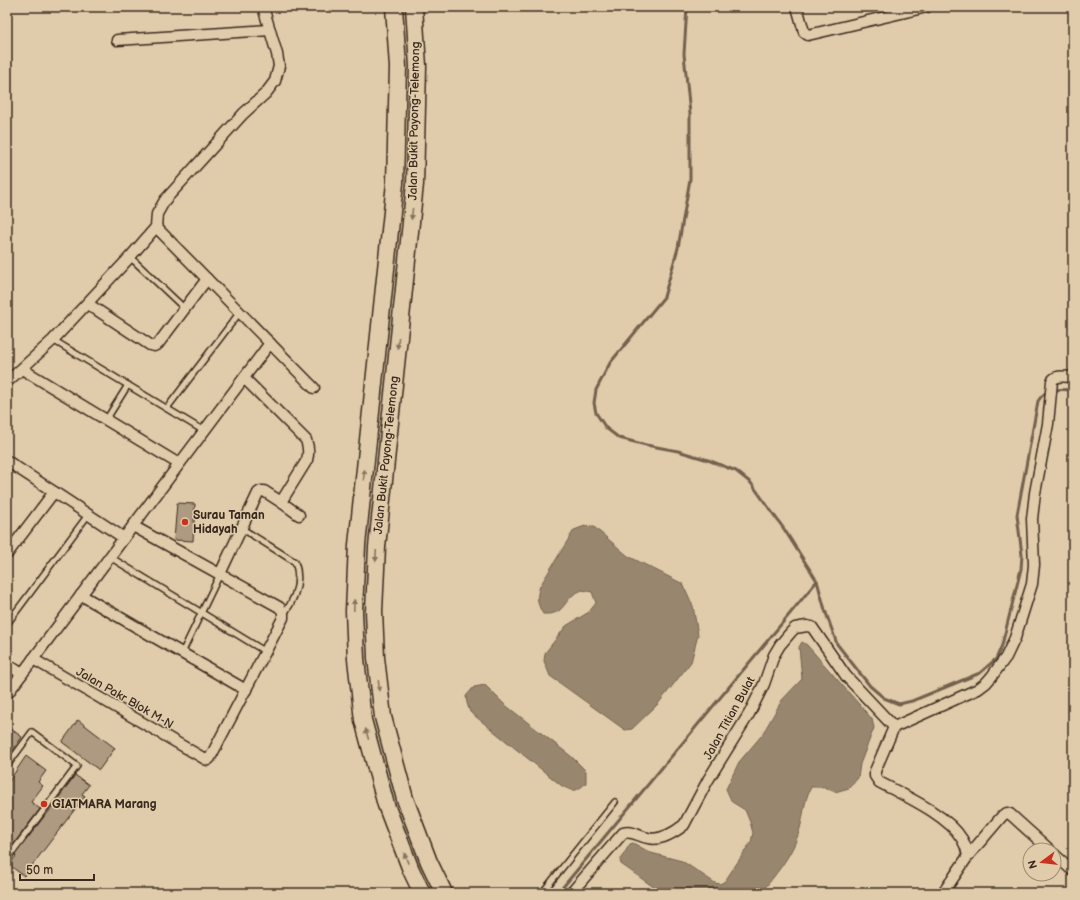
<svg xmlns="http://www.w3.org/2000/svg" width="1080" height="900" viewBox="0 0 1080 900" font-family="'Balsamiq Sans',sans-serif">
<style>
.water{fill:#98866e;stroke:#73614e}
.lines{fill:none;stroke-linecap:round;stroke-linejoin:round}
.stream{stroke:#73614e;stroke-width:3}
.building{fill:#ad9a80;stroke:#3b2a1e}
.service-casing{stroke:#3b2a1e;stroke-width:8}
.minor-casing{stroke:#3b2a1e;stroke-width:13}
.trunk-casing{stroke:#3b2a1e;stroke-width:19}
.service{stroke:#e0ccab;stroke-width:5}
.minor{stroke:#e0ccab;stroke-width:10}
.trunk{stroke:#e0ccab;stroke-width:16}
.oneway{fill:#85735d}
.poi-dot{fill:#c8321e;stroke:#e0ccab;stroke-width:1.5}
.labels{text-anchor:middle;stroke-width:3;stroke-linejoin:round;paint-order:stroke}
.street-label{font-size:12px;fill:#3b2a1e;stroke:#e0ccab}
.poi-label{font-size:12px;font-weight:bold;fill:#3b2a1e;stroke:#e0ccab;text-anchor:start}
</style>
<rect width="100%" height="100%" fill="#e0ccab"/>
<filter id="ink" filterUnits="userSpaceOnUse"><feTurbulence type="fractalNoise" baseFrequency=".025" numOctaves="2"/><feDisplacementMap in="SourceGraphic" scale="8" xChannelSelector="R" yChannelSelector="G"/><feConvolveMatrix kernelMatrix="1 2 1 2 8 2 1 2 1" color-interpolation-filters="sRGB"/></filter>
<g filter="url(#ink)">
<g class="water">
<path d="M585,526L594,527L628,556L683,584L693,606L698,635L691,662L658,704L632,729L625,730L550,676L544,661L545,653L566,626L589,612L596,603L592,592L582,590C579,592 575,593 573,595C562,605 563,615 543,614C537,604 536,597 540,586L574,530Z"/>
<path d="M802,642L807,645L872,719L874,728L860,764L858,778L849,788L835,792L824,787H811C803,803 804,818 798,835C791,857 775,875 761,893H662L621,864L620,860L630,844L633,843L651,853L682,861L715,883L720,884L725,881L751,842L753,833L750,822L745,810L732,802L726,789L739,762L762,735L782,700L802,679L799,647Z"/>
<path d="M485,685L504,704L572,757L586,771V783C576,792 574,792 562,786L470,712L467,703L466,696L474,687Z"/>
</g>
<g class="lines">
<g class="stream">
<path d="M687,7L684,54L690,114V179L678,248L664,297L610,363L596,390L594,403L596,413L606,428L619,438L646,445L678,451L708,460L736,471L751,483L784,529L817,581L825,610L837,644L870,686L884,698L899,704L912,701L980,673L996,659L1002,645L1021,569L1022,555L1017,515L1038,401C1047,387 1058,389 1073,390"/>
<polyline points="558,893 817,581"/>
</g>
</g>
<g class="building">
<polygon points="177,503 195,504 193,541 174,540"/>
<polygon points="78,720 115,748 99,770 62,742"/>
<polygon points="7,726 22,737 12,751 7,747"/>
<polygon points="26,756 46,771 38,782 43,786 31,802 40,809 9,850 7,849 7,784"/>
<polygon points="75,775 89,785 82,794 85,796 24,876 9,865 16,856 15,855 46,814 47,814"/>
</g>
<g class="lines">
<defs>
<g id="service">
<polyline points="130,257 184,308"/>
<polyline points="53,340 204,431"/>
<polyline points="167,408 240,312"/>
<polyline points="106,420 128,385"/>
<path d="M241,528L295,562C302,581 295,599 284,614"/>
<polyline points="110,557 266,652"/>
<polyline points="7,624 88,515"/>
<polyline points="182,653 220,574"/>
<polyline points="7,761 9,763 32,732 77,766 7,859"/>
<polyline points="542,893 615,802"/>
</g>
<g id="minor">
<polyline points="797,7 803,28 804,32 808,35 927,7"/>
<polyline points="117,40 270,30"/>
<polyline points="156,227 314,388"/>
<polyline points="88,304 150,345 154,346 158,344 207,279"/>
<polyline points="22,369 179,464"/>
<polyline points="7,382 53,340 130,257 156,227 157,214 165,200 243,114 266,93 275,81 279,66 277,54 263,7"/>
<polyline points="7,461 124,538"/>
<polyline points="281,502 299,515"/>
<polyline points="7,554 54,492"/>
<path d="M220,574L258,493L261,491H264L281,502L307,460C309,453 309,448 306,440L244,378"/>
<polyline points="81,595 246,690"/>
<polyline points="33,659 205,759 208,760 210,758 283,618 283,611 279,607 133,526"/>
<polyline points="7,664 22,674"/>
<polyline points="7,694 270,343"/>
<polyline points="1054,854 1073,871"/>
<polyline points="968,856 1003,815 1007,813 1010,814 1050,850"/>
<path d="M571,893L623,833C633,830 639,837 648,838C660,841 675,832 684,825L708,780L749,714L764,684L774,655L780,645L791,632L795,628L807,626L812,627L846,676L894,727"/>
<path d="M943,893L968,856C967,850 965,844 962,839C948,815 903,795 879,782L875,776V771L894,727L978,689L986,683L992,676L1006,657L1015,638L1032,584L1034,565L1032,519L1035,493L1048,424L1052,381C1056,374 1066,377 1073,377"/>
</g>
<g id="trunk">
<polyline points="394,7 398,67 395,183 357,545 354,611 356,659 363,720 386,805 411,870 422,893"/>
<polyline points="414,7 418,66 415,184 377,547 374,611 376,658 383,717 405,799 429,862 444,893"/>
</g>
</defs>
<use href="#service" class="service-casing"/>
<use href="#minor" class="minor-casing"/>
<use href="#trunk" class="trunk-casing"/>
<use href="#service" class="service"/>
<use href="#minor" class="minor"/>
<use href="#trunk" class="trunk"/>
</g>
<defs><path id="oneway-solid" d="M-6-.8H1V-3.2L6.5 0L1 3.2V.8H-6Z"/></defs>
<g class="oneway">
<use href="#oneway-solid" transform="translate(412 214) rotate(96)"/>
<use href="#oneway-solid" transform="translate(398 343) rotate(96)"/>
<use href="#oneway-solid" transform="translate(364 475) rotate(-84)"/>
<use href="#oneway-solid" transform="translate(376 556) rotate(92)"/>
<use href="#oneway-solid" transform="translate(354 605) rotate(-88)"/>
<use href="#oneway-solid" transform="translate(379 686) rotate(83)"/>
<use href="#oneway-solid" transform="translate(367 734) rotate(-105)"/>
<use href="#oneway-solid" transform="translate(406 858) rotate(-111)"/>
</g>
</g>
<g class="poi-dot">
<circle cx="185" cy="522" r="4"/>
<circle cx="44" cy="804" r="4"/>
</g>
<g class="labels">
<g class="street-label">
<text transform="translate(414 121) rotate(-89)" y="4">Jalan Bukit Payong-Telemong</text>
<text transform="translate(386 455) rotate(-84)" y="4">Jalan Bukit Payong-Telemong</text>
<text transform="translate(125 698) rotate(30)" y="4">Jalan Pakr Blok M-N</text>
<text transform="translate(729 718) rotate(-61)" y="4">Jalan Titian Bulat</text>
</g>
<g class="poi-label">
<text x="193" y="519">Surau Taman<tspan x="193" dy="14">Hidayah</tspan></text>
<text x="52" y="808">GIATMARA Marang</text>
</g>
</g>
<rect width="1080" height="900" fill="none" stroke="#e0ccab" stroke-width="24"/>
<rect x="12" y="12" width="1056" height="876" fill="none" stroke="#3b2a1e" stroke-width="1.5" filter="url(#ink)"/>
<g transform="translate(1042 862) rotate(255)"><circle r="19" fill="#e0ccab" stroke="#9e8b73"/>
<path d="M0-3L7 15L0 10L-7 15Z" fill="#c8321e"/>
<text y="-6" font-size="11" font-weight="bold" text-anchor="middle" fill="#3b2a1e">N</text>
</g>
<path d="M20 874v6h74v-6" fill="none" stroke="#3b2a1e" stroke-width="2"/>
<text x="26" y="874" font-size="12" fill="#3b2a1e" stroke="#e0ccab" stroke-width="3" paint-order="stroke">50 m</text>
</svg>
